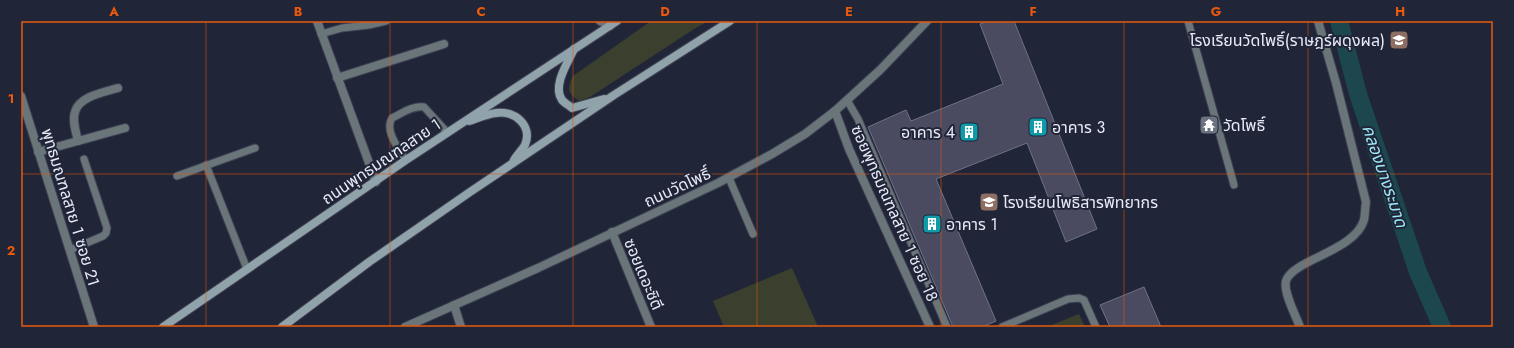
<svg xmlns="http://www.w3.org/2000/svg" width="1514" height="348" viewBox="0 0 1514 348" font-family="Jost,'Noto Sans Thai',sans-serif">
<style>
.green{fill:#3b402e}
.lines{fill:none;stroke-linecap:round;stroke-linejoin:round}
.canal{stroke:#1c474f;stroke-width:18}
.building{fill:#4a4b60;stroke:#707188}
.lane-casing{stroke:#3d4153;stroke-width:9}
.street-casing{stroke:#3d4153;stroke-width:10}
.secondary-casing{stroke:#3d4153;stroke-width:10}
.lane{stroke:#6a757a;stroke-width:7}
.street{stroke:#6a757a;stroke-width:8}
.secondary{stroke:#90a2aa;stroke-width:8}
.grid{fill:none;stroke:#e8590c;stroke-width:1;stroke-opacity:0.55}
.labels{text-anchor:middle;stroke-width:4;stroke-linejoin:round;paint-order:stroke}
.poi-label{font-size:16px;fill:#e7eaf7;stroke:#212538;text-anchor:start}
.street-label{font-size:16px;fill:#e7eaf7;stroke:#212538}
.water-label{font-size:17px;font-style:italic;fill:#9be8f9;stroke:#212538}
.neatline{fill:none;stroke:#e8590c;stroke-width:1.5}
.grid-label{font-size:13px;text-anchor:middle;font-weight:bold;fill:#e8590c}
</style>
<rect width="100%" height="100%" fill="#212538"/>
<g class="green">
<path d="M651,21H708L694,29L590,97L580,101C567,94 567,88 573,76Z"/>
<path d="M792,268L818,327H724L713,301Z"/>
<path d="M1079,314L1085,327H1047Z"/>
</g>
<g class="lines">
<path class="canal" d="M1339,21L1358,94L1418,272L1442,327"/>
</g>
<g class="building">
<path d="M987,21H1014L1097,229L1066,242L1027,143L936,179L996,321L982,327H953L868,127L906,110L911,121L1003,84L980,24Z"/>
<path d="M1144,287L1161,327H1110L1100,305Z"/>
</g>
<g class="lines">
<g class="lane-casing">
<g id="lane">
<path d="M1188,21L1234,185"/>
<path d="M321,34L342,28L369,25L386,21"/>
<path d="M847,100L858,119L947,327"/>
<path d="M406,160C399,149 384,131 392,118C401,114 413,105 424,107L447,132"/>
<path d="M206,165L247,269"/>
<path d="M177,176L255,148"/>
<path d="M729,178L753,234"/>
<path d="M70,250L103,236L106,233L107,228L84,159"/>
<path d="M1002,327L1068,299L1079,298L1084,300L1096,327"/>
</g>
</g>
<g class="street-casing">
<g id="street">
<path d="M317,21L376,182"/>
<path d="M600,21L610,26"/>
<path d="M337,78L444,44"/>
<path d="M21,96L94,327"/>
<path d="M835,111L849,149L930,327"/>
<path d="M78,141C76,132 72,121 75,112C79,96 105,92 118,88"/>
<path d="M38,152L125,128"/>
<path d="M612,232L651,327"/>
<path d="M454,305L461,327"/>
<path d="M405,327L538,268L718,183L772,154L805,134L835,111L880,70L927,21"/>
<path d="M1300,327C1296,316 1283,292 1286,281C1292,260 1355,251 1364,220C1365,215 1365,208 1366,202L1336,83L1318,21"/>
</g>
</g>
<g class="secondary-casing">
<g id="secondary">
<path d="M574,49C568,62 552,86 562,100C564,103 569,105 572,108L604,99"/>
<path d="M469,121C478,118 487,114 496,113C515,110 533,126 525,145C522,150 517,155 514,160"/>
<path d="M163,327L406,160L617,21"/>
<path d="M282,327L369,262L470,192L614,95L730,21"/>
</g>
</g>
<use href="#lane" class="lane"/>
<use href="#street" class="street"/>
<use href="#secondary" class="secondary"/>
</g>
<path class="grid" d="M206,21V327M390,21V327M573,21V327M757,21V327M941,21V327M1124,21V327M1308,21V327M21,174H1493"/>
<defs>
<g id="school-square" transform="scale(1)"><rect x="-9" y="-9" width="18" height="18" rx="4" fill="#8d6e63" stroke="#212538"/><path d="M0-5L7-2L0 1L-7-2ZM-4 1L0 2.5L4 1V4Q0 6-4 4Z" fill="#fff"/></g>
<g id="temple-square" transform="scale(1)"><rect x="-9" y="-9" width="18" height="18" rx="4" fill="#6b7280" stroke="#212538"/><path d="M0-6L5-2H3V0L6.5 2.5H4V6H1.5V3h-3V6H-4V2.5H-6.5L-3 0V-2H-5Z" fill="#fff"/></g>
<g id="building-square" transform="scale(1)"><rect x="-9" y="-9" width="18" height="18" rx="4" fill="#0f9aa8" stroke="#212538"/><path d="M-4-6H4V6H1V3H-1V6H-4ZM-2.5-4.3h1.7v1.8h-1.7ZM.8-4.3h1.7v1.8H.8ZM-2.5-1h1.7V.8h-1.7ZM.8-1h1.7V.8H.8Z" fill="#fff"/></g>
</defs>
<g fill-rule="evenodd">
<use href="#school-square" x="1399" y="40"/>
<use href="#temple-square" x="1209" y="125"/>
<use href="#building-square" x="1038" y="127"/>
<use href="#building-square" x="969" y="132"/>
<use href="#school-square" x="989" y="202"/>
<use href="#building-square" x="932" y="224"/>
</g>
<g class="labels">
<g class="poi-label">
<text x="1385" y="46" text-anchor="end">โรงเรียนวัดโพธิ์(ราษฎร์ผดุงผล)</text>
<text x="1223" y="131">วัดโพธิ์</text>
<text x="1052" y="133">อาคาร 3</text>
<text x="955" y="138" text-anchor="end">อาคาร 4</text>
<text x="1003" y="208">โรงเรียนโพธิสารพิทยากร</text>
<text x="946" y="230">อาคาร 1</text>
</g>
<g class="street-label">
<text transform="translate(381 161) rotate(-34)" y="6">ถนนพุทธมณฑลสาย 1</text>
<text transform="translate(677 187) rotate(-25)" y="6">ถนนวัดโพธิ์</text>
<text transform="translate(71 207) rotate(73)" y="6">พุทธมณฑลสาย 1 ซอย 21</text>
<text transform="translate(895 213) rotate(66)" y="6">ซอยพุทธมณฑลสาย 1 ซอย 18</text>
<text transform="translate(644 274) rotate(67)" y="6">ซอยเดอะซิตี</text>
</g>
<g class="water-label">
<text transform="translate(1385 176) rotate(71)" y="6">คลองบางระมาด</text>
</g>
</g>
<rect width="1514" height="348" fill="none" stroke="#212538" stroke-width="44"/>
<rect x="22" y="22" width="1470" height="304" class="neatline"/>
<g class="grid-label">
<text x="114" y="16">A</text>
<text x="298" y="16">B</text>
<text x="481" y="16">C</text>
<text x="665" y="16">D</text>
<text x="849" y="16">E</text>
<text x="1033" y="16">F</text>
<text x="1216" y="16">G</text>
<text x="1400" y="16">H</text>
<text x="11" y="103">1</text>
<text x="11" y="255">2</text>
</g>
</svg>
